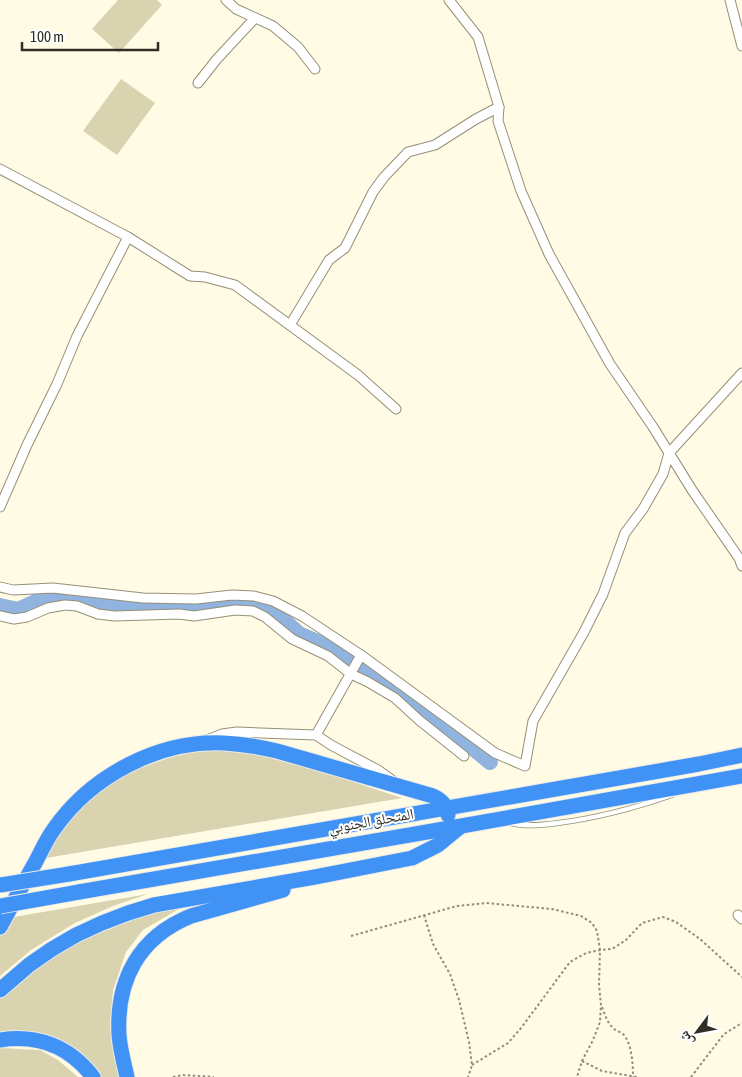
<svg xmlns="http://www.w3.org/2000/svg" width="742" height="1077" viewBox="0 0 742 1077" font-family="'Asap Condensed','Noto Naskh Arabic',sans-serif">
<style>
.green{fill:#d9d3af}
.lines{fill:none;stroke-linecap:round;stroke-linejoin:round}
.river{stroke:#90b3e0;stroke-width:16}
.lane-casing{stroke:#959076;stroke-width:6}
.street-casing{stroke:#959076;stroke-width:11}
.highway-casing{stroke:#eaeae9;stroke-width:17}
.path{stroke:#908d7e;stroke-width:2;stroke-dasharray:2.5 2.5;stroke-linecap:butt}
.lane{stroke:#fff;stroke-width:4.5}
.street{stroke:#fff;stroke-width:9}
.highway{stroke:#4092f5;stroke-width:15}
.highway-bridge-casing{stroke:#eaeae9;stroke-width:17;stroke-linecap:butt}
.highway-bridge{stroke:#4092f5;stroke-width:15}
.labels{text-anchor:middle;stroke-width:4;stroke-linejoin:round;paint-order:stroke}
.street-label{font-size:15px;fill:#312f25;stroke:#fff}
</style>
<rect width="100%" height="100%" fill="#fffbe5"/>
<g class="green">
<path d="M118,0H157L162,5L119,53L92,29Z"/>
<path d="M121,79L155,103L117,155L83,131Z"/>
<path d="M200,751H223L251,753L321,771L402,798L40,859L65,823L95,794L127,773L171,757Z"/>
<path d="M148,894L113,906L75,923L31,950L0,976V934L8,918Z"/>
<path d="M213,897L179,909L143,930L126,952L113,990L110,1027L119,1077H100L45,1035L22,1031L0,1032V998L11,988L44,961L124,917Z"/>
<path d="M0,1048L40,1050L58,1060L78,1077H0Z"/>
</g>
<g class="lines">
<path class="river" d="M0,606L18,610L42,599L66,595L85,598L109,608L146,606L178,609L202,608L229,603L258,605L282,619L299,634L329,647L405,693L425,713L466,742L490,762"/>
<g class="lane-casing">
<path id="lane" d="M511,823C526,827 543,825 558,823C597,818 635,808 672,795"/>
</g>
<g class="street-casing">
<g id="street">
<path d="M226,0L236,9L273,26L298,47L315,69"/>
<path d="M449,0L478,37L499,107L498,121L521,191L549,254L610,364L653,427L692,490L739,558L742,566"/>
<path d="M730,0L742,46"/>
<path d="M198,83L217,59L255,18"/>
<path d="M0,169L128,237L190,276L205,277L235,285L358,375L396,409"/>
<path d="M290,325L329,260L345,248L373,192L384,177L408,152L435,145L476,119L499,107"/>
<path d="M0,507L27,445L57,384L77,336L128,237"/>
<path d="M0,587L13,590L53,588L143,598L196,599L232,595L254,596L273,601L302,616L361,655L495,753L525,766L533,721L584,632L603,594L625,533L643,509L663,474L669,453L742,373"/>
<path d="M0,616L14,619L27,617L48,608L65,605L77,606L98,614L114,616L179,614L194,616L235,610L253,611L265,617L292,639L328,656L351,674L368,682L395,698L419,720L464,756"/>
<path d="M316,735L361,655"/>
<path d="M207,740L222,734L237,732L316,735L331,745L378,770L393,781"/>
<path d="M738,915L742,919"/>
</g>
</g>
<g class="highway-casing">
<g id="highway">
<path d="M69,874L699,764L742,755"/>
<path d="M79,892L450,828L742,776"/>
<path d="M0,927C12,905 23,884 35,863C41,852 46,840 54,829C91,776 158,740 224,743C242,744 260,747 277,751L433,796C442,800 446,805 448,815"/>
<path d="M0,990L29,965L52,949L76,935L102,923L128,913L154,905L315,877L412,858L438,845L460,827"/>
<path d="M0,1040C38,1034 70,1047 93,1077"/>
<path d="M127,1077C124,1063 120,1049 119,1035C116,980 139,937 191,916L283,890"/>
</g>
</g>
<g class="path">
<path d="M424,915L433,944L450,974L459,1000L469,1042L472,1065L468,1077"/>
<path d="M351,936L457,906L486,903L552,909L581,916L592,923L597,931L600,950L599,985L601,1005L600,1022L593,1040L582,1061L577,1077"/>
<path d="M602,1007C605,1015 607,1022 613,1028C616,1031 621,1032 623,1034C632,1043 633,1065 633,1077"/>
<path d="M582,1061L602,1071L637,1077"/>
<path d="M472,1065L508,1043L521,1028L570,962L586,953L600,950L612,949L626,940L642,923L663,917L676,922L700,939L742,977"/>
<path d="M173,1077L182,1075L214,1077"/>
<path d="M691,1077L724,1034L742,1023"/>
</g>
<use href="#lane" class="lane"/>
<use href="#street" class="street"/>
<use href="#highway" class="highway"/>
<g class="highway-bridge-casing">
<g id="highway-bridge">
<path d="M0,885L69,874"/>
<path d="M0,906L79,892"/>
</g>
</g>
<use href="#highway-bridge" class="highway-bridge"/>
</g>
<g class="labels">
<g class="street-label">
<text transform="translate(371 821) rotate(-10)" y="5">المتحلق الجنوبي</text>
</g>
</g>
<g transform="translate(697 1032) rotate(238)" stroke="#ffffff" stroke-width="4" paint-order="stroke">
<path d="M0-4L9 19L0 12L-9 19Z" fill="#312f25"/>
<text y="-8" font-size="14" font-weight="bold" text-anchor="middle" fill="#312f25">ش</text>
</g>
<path d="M22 42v8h136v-8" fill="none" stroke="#312f25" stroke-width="2.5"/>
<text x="30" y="42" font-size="15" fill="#312f25" stroke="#ffffff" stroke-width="4" paint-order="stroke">100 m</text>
</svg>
